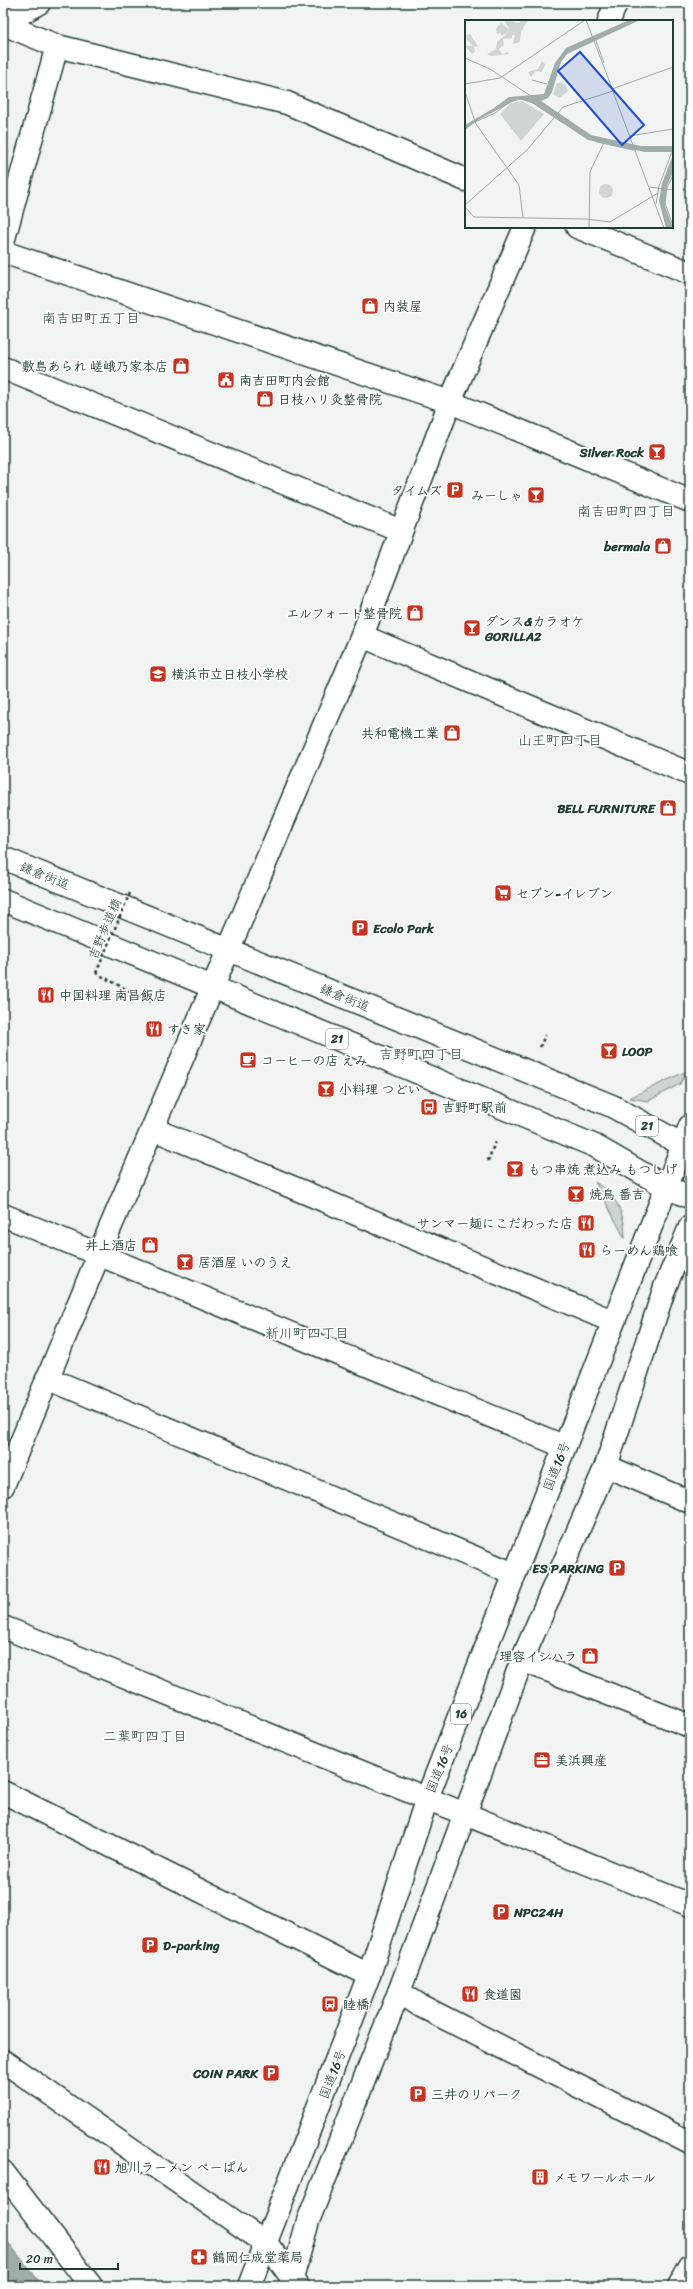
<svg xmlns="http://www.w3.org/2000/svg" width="693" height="2289" viewBox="0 0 693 2289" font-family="Sriracha,'Klee One',sans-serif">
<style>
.green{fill:#ced5d3;stroke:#768984}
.water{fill:#a1adaa;stroke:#6d807b}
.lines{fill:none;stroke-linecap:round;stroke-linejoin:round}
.minor-casing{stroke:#1f3d34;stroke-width:25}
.major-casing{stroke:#1f3d34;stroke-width:25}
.highway-casing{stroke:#1f3d34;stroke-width:25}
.path{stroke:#1f3d34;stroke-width:2.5;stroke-dasharray:3 3;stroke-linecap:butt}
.minor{stroke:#fff;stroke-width:22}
.major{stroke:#fff;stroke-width:22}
.highway{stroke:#fff;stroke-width:22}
.path-bridge{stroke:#1f3d34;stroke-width:2.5;stroke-dasharray:3 3;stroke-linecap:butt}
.labels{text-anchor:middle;stroke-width:3.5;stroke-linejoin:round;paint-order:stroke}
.shield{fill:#fff;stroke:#627771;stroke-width:1}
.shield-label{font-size:12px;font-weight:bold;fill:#1f3d34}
.poi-label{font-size:13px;font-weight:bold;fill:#1f3d34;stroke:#fff;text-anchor:start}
.street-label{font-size:13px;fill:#1f3d34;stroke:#fff}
.neighbourhood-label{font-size:14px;fill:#1f3d34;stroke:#fff}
.inset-river{fill:none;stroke:#a1adaa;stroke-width:2}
.inset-road{fill:none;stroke:#9eaaa7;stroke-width:1}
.view{fill:#1d4ed8;fill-opacity:0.15;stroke:#1d4ed8;stroke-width:2}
.inset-edge{fill:none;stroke:#1f3d34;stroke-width:2}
</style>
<rect width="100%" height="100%" fill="#f2f3f3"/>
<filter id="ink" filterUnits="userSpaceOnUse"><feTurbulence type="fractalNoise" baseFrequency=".025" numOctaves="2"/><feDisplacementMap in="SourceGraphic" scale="8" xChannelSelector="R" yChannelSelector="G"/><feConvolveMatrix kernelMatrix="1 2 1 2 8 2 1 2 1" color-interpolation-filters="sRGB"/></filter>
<g filter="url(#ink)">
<g class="green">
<path d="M687,1071L680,1084L648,1101L629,1098Z"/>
<path d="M595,1182C617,1196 625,1213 625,1239Z"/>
</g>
<path class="water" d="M3,2236L43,2286H3Z"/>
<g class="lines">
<g class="minor-casing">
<g id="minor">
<path d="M609,21L616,3"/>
<path d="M3,24L57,46L287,103L466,180"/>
<path d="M3,24L39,3"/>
<path d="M577,227L690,273"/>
<path d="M3,242L57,46"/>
<path d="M3,252L450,402L690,501"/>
<path d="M3,368L401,531"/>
<path d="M362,636L690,774"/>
<path d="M153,1129L612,1321"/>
<path d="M683,1145L690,1126"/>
<path d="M3,1215L563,1446"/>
<path d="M47,1378L514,1574"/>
<path d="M606,1466L690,1502"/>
<path d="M3,1486L99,1254L362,636L450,402L525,227"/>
<path d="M3,1627L690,1905"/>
<path d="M522,1660L690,1726"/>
<path d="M3,1792L369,1975"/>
<path d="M399,1992L421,2006L690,2143"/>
<path d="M3,2061L267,2244"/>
<path d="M3,2172L91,2286"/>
<path d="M679,2286L690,2266"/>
</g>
</g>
<g class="major-casing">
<g id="major">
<path d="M3,858L612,1106L683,1145"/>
<path d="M3,900L595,1146L666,1187"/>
<path d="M267,2244L298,2286"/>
</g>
</g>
<g class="highway-casing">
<g id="highway">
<path d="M666,1187L690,1197"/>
<path d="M249,2286L369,1975L427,1798L683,1145L690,1149"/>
<path d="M290,2286L308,2221L399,1992L522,1660L606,1466L665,1287L690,1227"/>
</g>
</g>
<g class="path">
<path d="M96,973L150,1002"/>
<path d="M540,1047L545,1035"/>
<path d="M488,1161L495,1142"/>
</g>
<use href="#minor" class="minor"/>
<use href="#major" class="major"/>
<use href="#highway" class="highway"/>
<path class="path-bridge" d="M96,973L130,893"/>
</g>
</g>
<defs>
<g id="shop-square" transform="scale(0.9)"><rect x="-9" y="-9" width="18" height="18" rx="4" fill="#c8321e" stroke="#fff"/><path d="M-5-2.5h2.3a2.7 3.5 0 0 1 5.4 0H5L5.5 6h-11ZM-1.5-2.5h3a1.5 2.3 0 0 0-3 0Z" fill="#fff"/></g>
<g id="civic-square" transform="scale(0.9)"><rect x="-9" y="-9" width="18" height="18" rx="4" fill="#c8321e" stroke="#fff"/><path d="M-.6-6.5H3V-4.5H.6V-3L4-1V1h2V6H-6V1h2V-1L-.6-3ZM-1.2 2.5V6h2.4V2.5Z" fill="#fff"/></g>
<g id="bar-square" transform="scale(0.9)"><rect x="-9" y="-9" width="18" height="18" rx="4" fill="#c8321e" stroke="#fff"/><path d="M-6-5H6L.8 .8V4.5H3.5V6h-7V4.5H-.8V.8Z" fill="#fff"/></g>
<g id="parking-square" transform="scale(0.9)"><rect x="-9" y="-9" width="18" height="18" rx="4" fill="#c8321e" stroke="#fff"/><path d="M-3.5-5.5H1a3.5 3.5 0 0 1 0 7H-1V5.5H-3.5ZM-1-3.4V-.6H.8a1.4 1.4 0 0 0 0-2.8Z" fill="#fff"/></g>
<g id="school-square" transform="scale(0.9)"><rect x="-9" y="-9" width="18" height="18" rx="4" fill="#c8321e" stroke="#fff"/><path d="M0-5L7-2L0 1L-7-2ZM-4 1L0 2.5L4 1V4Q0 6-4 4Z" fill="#fff"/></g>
<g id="supermarket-square" transform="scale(0.9)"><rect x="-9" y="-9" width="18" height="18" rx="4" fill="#c8321e" stroke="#fff"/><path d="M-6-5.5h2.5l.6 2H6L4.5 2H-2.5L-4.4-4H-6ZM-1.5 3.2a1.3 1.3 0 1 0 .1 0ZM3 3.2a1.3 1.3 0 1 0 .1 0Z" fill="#fff"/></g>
<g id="restaurant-square" transform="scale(0.9)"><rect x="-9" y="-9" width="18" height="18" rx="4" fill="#c8321e" stroke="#fff"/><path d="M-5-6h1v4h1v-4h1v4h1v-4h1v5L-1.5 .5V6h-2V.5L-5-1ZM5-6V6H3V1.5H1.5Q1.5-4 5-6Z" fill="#fff"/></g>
<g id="cafe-square" transform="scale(0.9)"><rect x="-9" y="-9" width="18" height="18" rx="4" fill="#c8321e" stroke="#fff"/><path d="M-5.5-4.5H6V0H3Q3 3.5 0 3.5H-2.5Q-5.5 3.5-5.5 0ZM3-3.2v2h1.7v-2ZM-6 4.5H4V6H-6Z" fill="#fff"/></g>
<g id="bus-square" transform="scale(0.9)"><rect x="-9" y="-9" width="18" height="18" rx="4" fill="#c8321e" stroke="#fff"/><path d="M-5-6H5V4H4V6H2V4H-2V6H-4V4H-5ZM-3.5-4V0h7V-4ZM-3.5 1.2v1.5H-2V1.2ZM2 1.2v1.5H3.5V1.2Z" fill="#fff"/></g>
<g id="office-square" transform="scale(0.9)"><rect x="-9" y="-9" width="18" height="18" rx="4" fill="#c8321e" stroke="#fff"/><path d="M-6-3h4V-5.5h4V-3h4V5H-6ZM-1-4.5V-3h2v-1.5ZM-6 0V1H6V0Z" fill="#fff"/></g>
<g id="building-square" transform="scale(0.9)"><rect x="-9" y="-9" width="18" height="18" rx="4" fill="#c8321e" stroke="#fff"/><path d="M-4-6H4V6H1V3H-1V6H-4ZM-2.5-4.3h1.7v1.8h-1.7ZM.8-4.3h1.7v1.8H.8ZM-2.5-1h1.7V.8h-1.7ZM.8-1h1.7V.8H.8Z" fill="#fff"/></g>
<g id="pharmacy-square" transform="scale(0.9)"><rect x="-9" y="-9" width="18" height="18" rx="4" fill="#c8321e" stroke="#fff"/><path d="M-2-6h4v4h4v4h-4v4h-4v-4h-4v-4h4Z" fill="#fff"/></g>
</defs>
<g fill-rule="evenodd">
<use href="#shop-square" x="370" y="306"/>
<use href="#shop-square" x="181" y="366"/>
<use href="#civic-square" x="226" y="380"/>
<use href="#shop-square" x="265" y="399"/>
<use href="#bar-square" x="657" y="452"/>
<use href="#parking-square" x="455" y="490"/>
<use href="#bar-square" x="536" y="495"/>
<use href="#shop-square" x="663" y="546"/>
<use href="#shop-square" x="415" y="613"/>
<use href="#bar-square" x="472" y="628"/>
<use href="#school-square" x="158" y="674"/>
<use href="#shop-square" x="452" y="733"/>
<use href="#shop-square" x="668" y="808"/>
<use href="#supermarket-square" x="503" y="893"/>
<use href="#parking-square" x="360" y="928"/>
<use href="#restaurant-square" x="46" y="995"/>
<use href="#restaurant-square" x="154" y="1029"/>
<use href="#bar-square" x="609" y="1051"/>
<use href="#cafe-square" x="248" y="1060"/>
<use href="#bar-square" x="326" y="1089"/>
<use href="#bus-square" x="429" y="1107"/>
<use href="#bar-square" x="515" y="1169"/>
<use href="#bar-square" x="576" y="1194"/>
<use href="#restaurant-square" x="586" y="1223"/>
<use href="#shop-square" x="150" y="1245"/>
<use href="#restaurant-square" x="587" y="1250"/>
<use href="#bar-square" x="185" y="1262"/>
<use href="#parking-square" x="617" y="1568"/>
<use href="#shop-square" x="590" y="1656"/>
<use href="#office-square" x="542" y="1760"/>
<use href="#parking-square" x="501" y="1912"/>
<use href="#parking-square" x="150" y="1945"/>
<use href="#restaurant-square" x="470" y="1994"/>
<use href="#bus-square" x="330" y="2004"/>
<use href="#parking-square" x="271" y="2073"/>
<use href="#parking-square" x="418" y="2094"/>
<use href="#restaurant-square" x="102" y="2167"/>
<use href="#building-square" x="540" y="2177"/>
<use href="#pharmacy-square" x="199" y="2257"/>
</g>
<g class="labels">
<g class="shield">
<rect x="326" y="1029" width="22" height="20" rx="3"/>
<rect x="636" y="1116" width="22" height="20" rx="3"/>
<rect x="451" y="1704" width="20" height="20" rx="3"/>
</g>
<g class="shield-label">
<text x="337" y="1043">21</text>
<text x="647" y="1130">21</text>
<text x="461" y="1718">16</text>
</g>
<g class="poi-label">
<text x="383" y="311">内装屋</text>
<text x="168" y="371" text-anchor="end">敷島あられ 嵯峨乃家本店</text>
<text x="239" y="385">南吉田町内会館</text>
<text x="278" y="404">日枝ハリ灸整骨院</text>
<text x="644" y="457" text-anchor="end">Silver Rock</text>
<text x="442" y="495" text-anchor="end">タイムズ</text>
<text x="523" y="500" text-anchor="end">みーしゃ</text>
<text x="650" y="551" text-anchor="end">bermala</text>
<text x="402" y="618" text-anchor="end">エルフォート整骨院</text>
<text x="485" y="626">ダンス&amp;カラオケ<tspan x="485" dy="15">GORILLA2</tspan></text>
<text x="171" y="679">横浜市立日枝小学校</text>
<text x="439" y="738" text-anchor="end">共和電機工業</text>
<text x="655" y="813" text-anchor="end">BELL FURNITURE</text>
<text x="516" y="898">セブン-イレブン</text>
<text x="373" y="933">Ecolo Park</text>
<text x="59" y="1000">中国料理 南昌飯店</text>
<text x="167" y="1034">すき家</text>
<text x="622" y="1056">LOOP</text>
<text x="261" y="1065">コーヒーの店 えみ</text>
<text x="339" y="1094">小料理 つどい</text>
<text x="442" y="1112">吉野町駅前</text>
<text x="528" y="1174">もつ串焼 煮込み もつしげ</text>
<text x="589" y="1199">焼鳥 番吉</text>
<text x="573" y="1228" text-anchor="end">サンマー麺にこだわった店</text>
<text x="137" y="1250" text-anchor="end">井上酒店</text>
<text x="600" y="1255">らーめん鶏喰</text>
<text x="198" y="1267">居酒屋 いのうえ</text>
<text x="604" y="1573" text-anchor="end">ES PARKING</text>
<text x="577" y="1661" text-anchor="end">理容イシハラ</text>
<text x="555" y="1765">美浜興産</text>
<text x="514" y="1917">NPC24H</text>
<text x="163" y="1950">D-parking</text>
<text x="483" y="1999">食道園</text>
<text x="343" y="2009">睦橋</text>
<text x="258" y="2078" text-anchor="end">COIN PARK</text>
<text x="431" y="2099">三井のリパーク</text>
<text x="115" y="2172">旭川ラーメン ぺーぱん</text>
<text x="553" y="2182">メモワールホール</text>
<text x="212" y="2262">鶴岡仁成堂薬局</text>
</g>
<g class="street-label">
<text transform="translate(45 875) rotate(22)" y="5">鎌倉街道</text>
<text transform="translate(104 929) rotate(-67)" y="5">吉野歩道橋</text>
<text transform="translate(345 997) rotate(22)" y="5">鎌倉街道</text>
<text transform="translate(556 1466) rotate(-69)" y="5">国道16号</text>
<text transform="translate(439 1768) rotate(-68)" y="5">国道16号</text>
<text transform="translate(332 2074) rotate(-69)" y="5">国道16号</text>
</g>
<g class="neighbourhood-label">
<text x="91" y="323">南吉田町五丁目</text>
<text x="626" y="516">南吉田町四丁目</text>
<text x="560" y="745">山王町四丁目</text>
<text x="421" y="1059">吉野町四丁目</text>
<text x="307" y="1338">新川町四丁目</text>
<text x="145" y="1741">二葉町四丁目</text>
</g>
</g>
<g transform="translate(465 20)">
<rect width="208" height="208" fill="#f2f3f3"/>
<path d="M39,0L54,3L56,0H63L56,12L55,22L48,24L50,15H47V18L38,19L39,25L34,29L37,34L42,32L44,34L26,36L22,34L31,29L32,22L44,12L37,16L35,13L32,14L31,9L36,3L45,10ZM5,14L13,26L9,27L10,32L7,34L0,26H8L2,20L1,15ZM77,41L80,44L77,52L71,51L66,57L63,52L73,49ZM97,62L98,65L100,63L103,71L94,78L88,74L92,63ZM57,81L79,94L56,121L35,94L46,83ZM134 171a7 7 0 1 1 14 0a7 7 0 1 1-14 0Z" fill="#ced5d3"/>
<path d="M164,0H175L102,34L96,42L87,72L83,78L76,81L126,115L176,126H208V132H180L123,120L66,82L53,79L13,100L0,110V105L29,88L44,77L79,74L90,43L101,28ZM208,135V152L202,166L200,186L208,208H201L194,181L197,163Z" fill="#a1adaa"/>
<path class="inset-river" d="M130,121L170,130"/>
<path class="inset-road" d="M121,0L147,68M130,18L139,43M0,38L25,49L129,118L176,128L208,129M67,60L82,64M0,64L35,58L120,0M0,72L11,104L54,165L58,198M10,102L30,93L46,81L56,79L68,83L98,103M164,116L208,109M208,155L202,168L200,183L208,206M184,167L208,170M191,184L194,166L208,129M0,185L63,129L98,87L148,71M0,187L9,197L121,199L145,202L193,173M124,208L125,152L141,118M199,208L147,69L208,47"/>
<path class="view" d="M115,32L179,105L157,125L93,51Z"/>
<rect width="208" height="208" class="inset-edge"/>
</g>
<rect width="693" height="2289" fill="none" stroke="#fff" stroke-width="16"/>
<rect x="8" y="8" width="677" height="2273" fill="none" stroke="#1f3d34" stroke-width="1.5" filter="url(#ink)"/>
<path d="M20 2263v6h98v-6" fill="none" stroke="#1f3d34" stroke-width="2"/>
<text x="26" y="2263" font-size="12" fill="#1f3d34" stroke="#ffffff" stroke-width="3" paint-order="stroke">20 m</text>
</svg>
